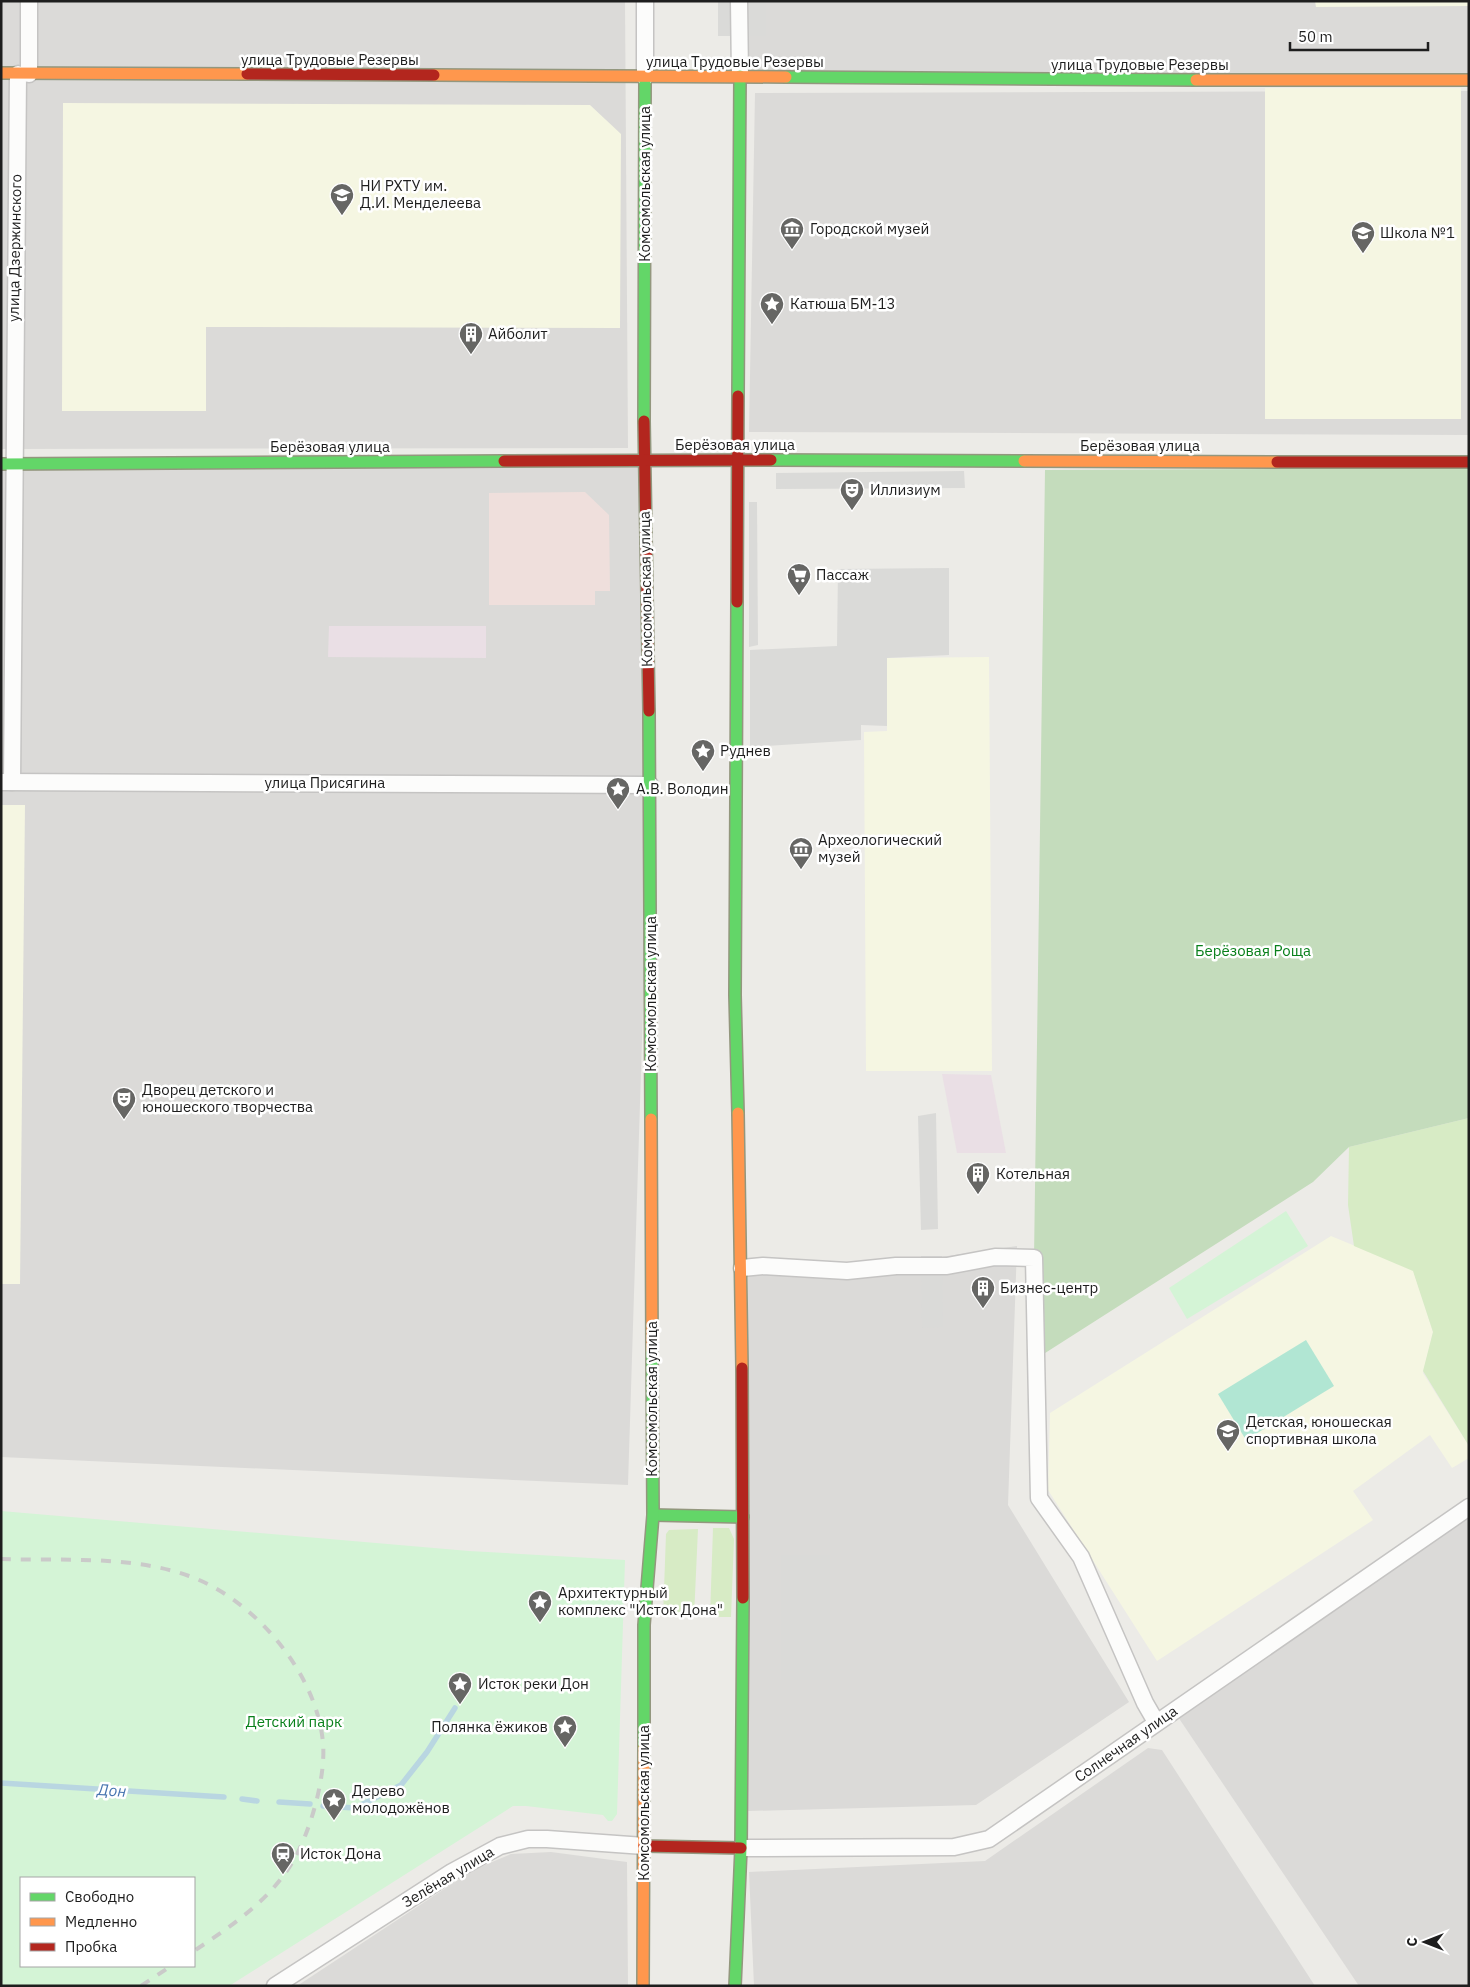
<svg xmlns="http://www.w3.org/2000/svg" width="1470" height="1987" viewBox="0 0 1470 1987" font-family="'IBM Plex Sans',sans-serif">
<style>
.residential{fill:#dbdad8}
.commercial{fill:#efdfdc}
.industrial{fill:#eadfe5}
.education{fill:#f5f6e2}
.religious{fill:#dadad8}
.grass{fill:#d7ebc5}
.forest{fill:#c4dcbc}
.park{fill:#d4f4d6;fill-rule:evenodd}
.pitch{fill:#b1e6d3}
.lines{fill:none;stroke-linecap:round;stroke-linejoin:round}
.stream{stroke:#b9d6e1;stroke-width:5.5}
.street-casing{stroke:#c5c4c3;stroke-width:19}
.fast-casing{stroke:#93977e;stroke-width:14}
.slow-casing{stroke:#93977e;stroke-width:14}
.jam-casing{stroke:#93977e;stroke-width:14}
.street{stroke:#fcfcfb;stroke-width:16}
.fast{stroke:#63d668;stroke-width:11}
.slow{stroke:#ff974d;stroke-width:11}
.jam{stroke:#b3261e;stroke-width:11}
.rail{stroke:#cacac9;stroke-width:4;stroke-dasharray:10 10;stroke-linecap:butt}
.labels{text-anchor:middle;stroke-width:5;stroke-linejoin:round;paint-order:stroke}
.street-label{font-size:15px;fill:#1e1e1e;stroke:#fff}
.poi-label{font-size:15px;fill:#1e1e1e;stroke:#fff;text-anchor:start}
.park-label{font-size:15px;fill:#09801b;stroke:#fff}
.water-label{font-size:16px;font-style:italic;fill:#4875b0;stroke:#fff}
</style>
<rect width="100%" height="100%" fill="#ecebe7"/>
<g class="residential">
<path d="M1,1H625L628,448L1,449Z"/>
<path d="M739,1H1469V78L740,76Z"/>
<path d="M1469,91V435L749,432L755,93Z"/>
<path d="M644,461L650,785L628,1485L1,1457V464Z"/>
<path d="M1017,1246L1008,1505L1129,1702L976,1805L748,1811V1273L913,1261Z"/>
<path d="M1469,1518V1986H1359L1174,1711Z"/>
<path d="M1148,1748L1162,1750L1315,1986H754L749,1872L985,1861Z"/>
<path d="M551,1852L627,1862L628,1986H297L473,1870L511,1854Z"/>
</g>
<path class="commercial" d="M585,492L609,515L610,591H595V605H489V493Z"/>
<g class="industrial">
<path d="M329,626H486V658L328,657Z"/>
<path d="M942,1074L991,1075L1006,1153H957Z"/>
</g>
<g class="education">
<path d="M1315,1H1469V6L1316,7Z"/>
<rect x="1265" y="88" width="196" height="331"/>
<path d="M63,103L590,105L621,134L620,328L206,327V411H62Z"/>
<path d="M989,657L992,1071H866L864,732L887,731V658Z"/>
<path d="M1,805H25L20,1284H1Z"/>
<path d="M1331,1236L1413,1270L1433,1332L1423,1373L1469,1446V1458L1452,1468L1430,1435L1353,1491L1373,1520L1157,1661L1048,1490L1050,1413Z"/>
</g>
<g class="religious">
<rect x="718" y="1" width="48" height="35"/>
<path d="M964,471L965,488L776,489V473Z"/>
<path d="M749,502H757L758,645L749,647Z"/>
<path d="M949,568V655L887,658V726L861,725V740L750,747V650L837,646L838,569Z"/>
<path d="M936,1113L938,1229L921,1230L918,1116Z"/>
<path d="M921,1256H942L943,1327L922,1328Z"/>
<rect x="781" y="1555" width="49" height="125"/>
</g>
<g class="grass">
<path d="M1469,1118V1446L1423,1371L1433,1332L1413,1271L1354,1246L1348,1205L1349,1147Z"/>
<path d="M713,1528H729L734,1539L731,1617H710Z"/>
<path d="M698,1529L694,1617H663L666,1534L669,1530Z"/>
</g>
<path class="forest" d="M1469,468V1118L1349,1147L1313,1182L1042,1355L1034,1258L1045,470Z"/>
<g class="park">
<path d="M1286,1211L1308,1246L1187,1319L1169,1288Z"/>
<path d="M1,1511L469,1551L625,1560L617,1814L612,1821H608L603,1815L526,1806H513L229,1986H1ZM21,1878H194V1966H21Z"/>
</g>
<path class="pitch" d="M1306,1340L1334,1386L1246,1440L1218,1394Z"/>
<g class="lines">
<g class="stream">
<path d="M1,1783L224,1797"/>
<path d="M242,1799L257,1801"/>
<path d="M279,1802L310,1804"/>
<path d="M323,1806L355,1808L401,1785L427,1752L455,1708"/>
</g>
<g class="street-casing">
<g id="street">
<path d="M645,1V77"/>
<path d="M739,1L740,76"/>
<path d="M29,74V1"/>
<path d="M1,782L650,785"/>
<path d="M12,782L18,74"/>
<path d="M742,1268L763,1266L847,1271L896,1266H947L995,1257L1034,1258L1039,1498L1081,1557L1145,1703L1156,1722"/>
<path d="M741,1848L954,1847L989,1839L1469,1507"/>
<path d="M275,1986L452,1872L500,1846L528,1839H547L644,1846"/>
</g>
</g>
<g class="fast-casing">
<g id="fast">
<path d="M786,77L1196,80"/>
<path d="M738,396L740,76"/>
<path d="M644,421L645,77"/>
<path d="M771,460L1024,461"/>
<path d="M1,464L504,461"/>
<path d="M737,602L735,995L738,1113"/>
<path d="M649,711L651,1119"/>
<path d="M653,1515L743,1517"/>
<path d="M644,1747V1625L653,1515L652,1350"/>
<path d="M735,1986L741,1848L743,1598"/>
</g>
</g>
<g class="slow-casing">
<g id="slow">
<path d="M1,73L247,74"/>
<path d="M434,75L786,77"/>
<path d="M1196,80H1469"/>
<path d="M1024,461L1277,462"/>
<path d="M738,1113L742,1368"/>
<path d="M651,1119L652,1350"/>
<path d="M643,1986L644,1747"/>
</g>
</g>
<g class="jam-casing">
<g id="jam">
<path d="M247,74L434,75"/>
<path d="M644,421L649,711"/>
<path d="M504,461L771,460"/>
<path d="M1277,462H1469"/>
<path d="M737,602L738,396"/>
<path d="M742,1368L743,1598"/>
<path d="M644,1846L741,1848"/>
</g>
</g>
<use href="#street" class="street"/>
<use href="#fast" class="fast"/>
<use href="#slow" class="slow"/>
<use href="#jam" class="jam"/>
<g class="rail">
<path d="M1,1559C62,1561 131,1555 189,1576C254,1599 317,1673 323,1743C326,1778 310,1833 292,1863C269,1901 230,1927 194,1951"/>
<path d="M141,1986L171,1966"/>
</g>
</g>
<defs>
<g id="university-pin" transform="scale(1.25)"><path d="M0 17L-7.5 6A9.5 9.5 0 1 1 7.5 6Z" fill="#666664" stroke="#fff"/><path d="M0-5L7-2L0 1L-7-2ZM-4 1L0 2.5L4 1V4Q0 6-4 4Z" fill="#fff"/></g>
<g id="museum-pin" transform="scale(1.25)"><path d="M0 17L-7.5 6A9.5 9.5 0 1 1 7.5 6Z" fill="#666664" stroke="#fff"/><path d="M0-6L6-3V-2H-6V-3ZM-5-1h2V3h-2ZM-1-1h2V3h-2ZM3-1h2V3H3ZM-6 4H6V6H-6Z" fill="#fff"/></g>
<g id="school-pin" transform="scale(1.25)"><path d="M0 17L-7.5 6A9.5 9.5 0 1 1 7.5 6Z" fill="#666664" stroke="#fff"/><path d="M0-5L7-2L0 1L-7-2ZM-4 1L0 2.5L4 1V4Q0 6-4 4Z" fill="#fff"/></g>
<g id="sight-pin" transform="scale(1.25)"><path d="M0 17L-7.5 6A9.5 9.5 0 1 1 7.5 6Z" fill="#666664" stroke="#fff"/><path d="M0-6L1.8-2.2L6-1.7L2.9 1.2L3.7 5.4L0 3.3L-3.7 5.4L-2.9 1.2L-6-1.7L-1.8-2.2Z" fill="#fff"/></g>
<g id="building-pin" transform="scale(1.25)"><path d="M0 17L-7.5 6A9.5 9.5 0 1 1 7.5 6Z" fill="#666664" stroke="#fff"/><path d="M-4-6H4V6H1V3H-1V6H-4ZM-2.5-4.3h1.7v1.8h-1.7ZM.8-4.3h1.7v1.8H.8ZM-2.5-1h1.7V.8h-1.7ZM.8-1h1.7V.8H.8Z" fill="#fff"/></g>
<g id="theatre-pin" transform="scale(1.25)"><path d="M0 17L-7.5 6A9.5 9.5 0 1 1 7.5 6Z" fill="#666664" stroke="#fff"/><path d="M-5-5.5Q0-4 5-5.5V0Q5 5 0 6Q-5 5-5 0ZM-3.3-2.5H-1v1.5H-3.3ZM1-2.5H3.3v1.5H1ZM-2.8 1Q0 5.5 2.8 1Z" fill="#fff"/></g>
<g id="supermarket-pin" transform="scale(1.25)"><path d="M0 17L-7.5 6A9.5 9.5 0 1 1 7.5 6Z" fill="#666664" stroke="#fff"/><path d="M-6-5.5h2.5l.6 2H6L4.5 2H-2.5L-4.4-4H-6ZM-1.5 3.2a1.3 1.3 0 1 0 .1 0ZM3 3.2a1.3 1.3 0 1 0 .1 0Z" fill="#fff"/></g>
<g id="station-pin" transform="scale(1.25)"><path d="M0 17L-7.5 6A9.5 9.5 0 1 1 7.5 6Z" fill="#666664" stroke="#fff"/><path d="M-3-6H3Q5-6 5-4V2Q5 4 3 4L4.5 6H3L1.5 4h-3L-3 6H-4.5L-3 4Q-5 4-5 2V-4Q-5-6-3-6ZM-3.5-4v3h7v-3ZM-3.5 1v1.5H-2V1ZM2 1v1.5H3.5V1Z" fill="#fff"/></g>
</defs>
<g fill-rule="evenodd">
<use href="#university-pin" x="342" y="195"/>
<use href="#museum-pin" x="792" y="229"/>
<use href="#school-pin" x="1363" y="233"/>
<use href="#sight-pin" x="772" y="304"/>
<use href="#building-pin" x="471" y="334"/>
<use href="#theatre-pin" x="852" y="490"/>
<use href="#supermarket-pin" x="799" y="575"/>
<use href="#sight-pin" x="703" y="751"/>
<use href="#sight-pin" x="618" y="789"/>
<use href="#museum-pin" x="801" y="849"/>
<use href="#theatre-pin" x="124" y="1099"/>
<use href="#building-pin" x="978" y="1174"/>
<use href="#building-pin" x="983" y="1288"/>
<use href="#school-pin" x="1228" y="1431"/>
<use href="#sight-pin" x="540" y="1602"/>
<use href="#sight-pin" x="460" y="1684"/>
<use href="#sight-pin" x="565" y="1727"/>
<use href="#sight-pin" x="334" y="1800"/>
<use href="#station-pin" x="283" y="1854"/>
</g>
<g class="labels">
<g class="street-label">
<text x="330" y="65">улица Трудовые Резервы</text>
<text x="735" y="67">улица Трудовые Резервы</text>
<text x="1140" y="70">улица Трудовые Резервы</text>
<text transform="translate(645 184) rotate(-90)" y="5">Комсомольская улица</text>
<text transform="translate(15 248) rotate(-89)" y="5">улица Дзержинского</text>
<text x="735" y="450">Берёзовая улица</text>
<text x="1140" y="451">Берёзовая улица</text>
<text x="330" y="452">Берёзовая улица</text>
<text transform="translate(646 589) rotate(-91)" y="5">Комсомольская улица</text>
<text x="325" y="788">улица Присягина</text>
<text transform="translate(651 994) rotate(-90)" y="5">Комсомольская улица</text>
<text transform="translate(652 1399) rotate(-90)" y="5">Комсомольская улица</text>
<text transform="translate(1126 1744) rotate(-35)" y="5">Солнечная улица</text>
<text transform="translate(644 1803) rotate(-90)" y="5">Комсомольская улица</text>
<text transform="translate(448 1877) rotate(-31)" y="5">Зелёная улица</text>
</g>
<g class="poi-label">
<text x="360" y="191">НИ РХТУ им.<tspan x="360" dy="17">Д.И. Менделеева</tspan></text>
<text x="810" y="234">Городской музей</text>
<text x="1380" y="238">Школа №1</text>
<text x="790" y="309">Катюша БМ-13</text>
<text x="488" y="339">Айболит</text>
<text x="870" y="495">Иллизиум</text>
<text x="816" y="580">Пассаж</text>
<text x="720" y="756">Руднев</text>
<text x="636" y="794">А.В. Володин</text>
<text x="818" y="845">Археологический<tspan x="818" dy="17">музей</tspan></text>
<text x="142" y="1095">Дворец детского и<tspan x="142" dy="17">юношеского творчества</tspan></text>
<text x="996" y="1179">Котельная</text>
<text x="1000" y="1293">Бизнес-центр</text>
<text x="1246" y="1427">Детская, юношеская<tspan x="1246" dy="17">спортивная школа</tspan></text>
<text x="558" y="1598">Архитектурный<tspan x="558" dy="17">комплекс "Исток Дона"</tspan></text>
<text x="478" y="1689">Исток реки Дон</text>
<text x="548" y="1732" text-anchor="end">Полянка ёжиков</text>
<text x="352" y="1796">Дерево<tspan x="352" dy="17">молодожёнов</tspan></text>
<text x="300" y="1859">Исток Дона</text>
</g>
<g class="park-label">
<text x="1253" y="956">Берёзовая Роща</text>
<text x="294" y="1727">Детский парк</text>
</g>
<g class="water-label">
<text transform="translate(112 1790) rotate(4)" y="6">Дон</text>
</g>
</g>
<rect width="1470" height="1987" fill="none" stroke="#1e1e1e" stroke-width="5"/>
<rect x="20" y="1877" width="175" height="90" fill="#ffffff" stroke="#a5a5a5"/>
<rect x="30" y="1893" width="25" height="8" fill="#63d668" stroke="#a5a5a5"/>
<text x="65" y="1902" font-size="15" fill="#1e1e1e">Свободно</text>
<rect x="30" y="1918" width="25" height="8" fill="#ff974d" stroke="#a5a5a5"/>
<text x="65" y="1927" font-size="15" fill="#1e1e1e">Медленно</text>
<rect x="30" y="1943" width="25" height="8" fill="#b3261e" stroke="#a5a5a5"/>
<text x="65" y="1952" font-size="15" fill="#1e1e1e">Пробка</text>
<g transform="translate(1425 1942) rotate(270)" stroke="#ffffff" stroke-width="4" paint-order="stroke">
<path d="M0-4L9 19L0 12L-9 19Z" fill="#1e1e1e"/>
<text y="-8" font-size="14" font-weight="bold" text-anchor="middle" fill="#1e1e1e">С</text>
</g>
<path d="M1290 42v8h138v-8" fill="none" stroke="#1e1e1e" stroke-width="2.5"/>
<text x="1298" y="42" font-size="15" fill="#1e1e1e" stroke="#ffffff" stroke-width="4" paint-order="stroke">50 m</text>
</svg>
